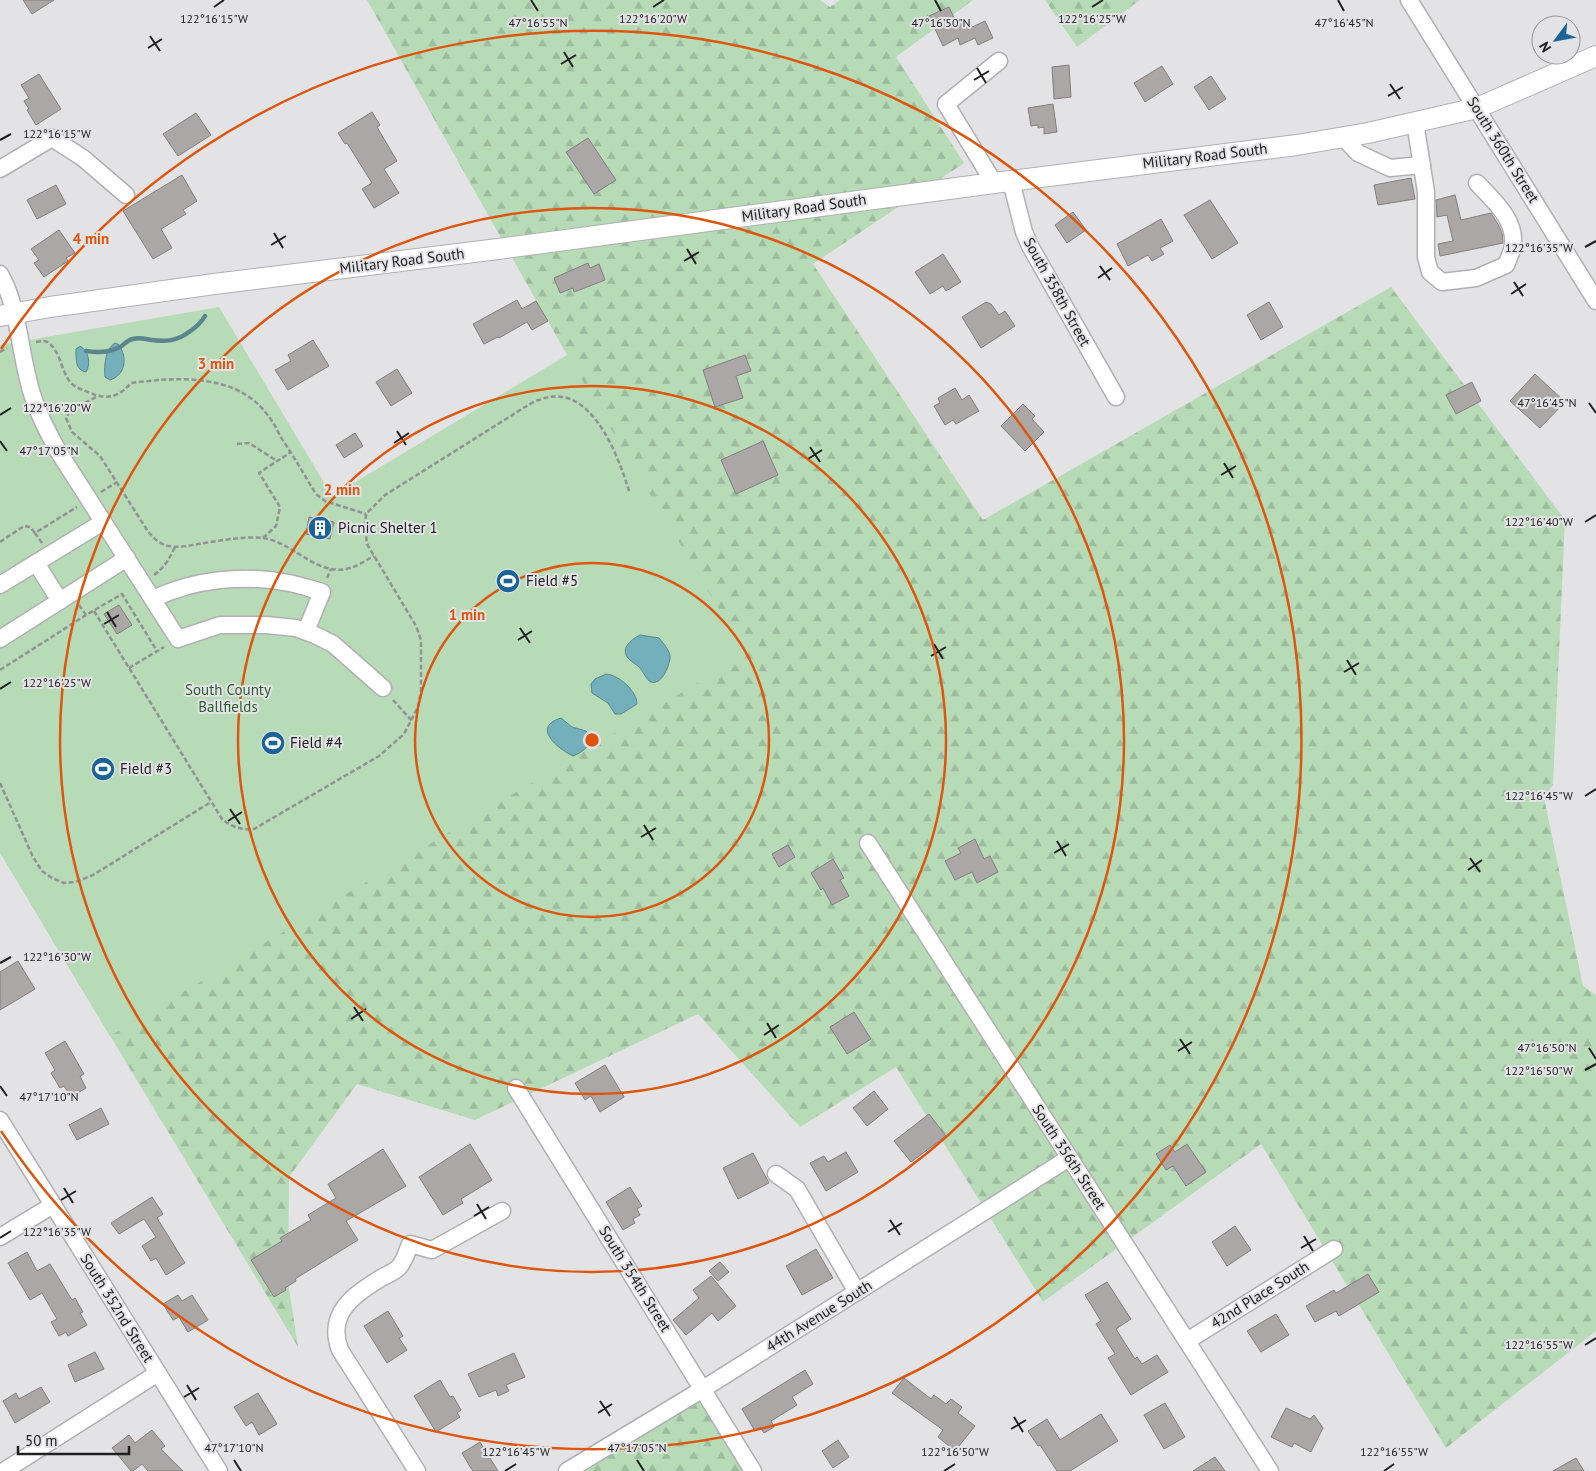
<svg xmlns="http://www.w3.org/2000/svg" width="1596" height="1471" viewBox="0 0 1596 1471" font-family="'PT Sans',sans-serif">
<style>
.forest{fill:url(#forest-firs)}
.park{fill:#b7dab7}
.water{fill:#74b0bc;stroke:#5b858e}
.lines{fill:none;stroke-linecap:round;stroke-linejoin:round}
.stream{stroke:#5b858e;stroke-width:4.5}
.building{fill:#aaa7a6;stroke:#827f7e}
.minor-casing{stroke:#b0b0b2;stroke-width:19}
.major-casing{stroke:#b0b0b2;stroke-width:22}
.path{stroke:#929294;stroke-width:2.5;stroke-dasharray:5 2.5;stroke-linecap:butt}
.minor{stroke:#fff;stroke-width:16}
.major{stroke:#fff;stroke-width:20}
.ticks{fill:none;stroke:#202021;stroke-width:2}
.ring{fill:none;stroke:#de560d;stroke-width:2.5}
.labels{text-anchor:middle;stroke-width:4;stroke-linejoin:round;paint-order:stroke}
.street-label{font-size:15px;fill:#202021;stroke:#e3e3e6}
.poi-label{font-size:15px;fill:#202021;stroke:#e3e3e6;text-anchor:start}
.park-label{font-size:15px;fill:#2a5e2f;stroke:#e3e3e6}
.ticks-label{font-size:12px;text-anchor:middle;fill:#202021;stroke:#e3e3e6;stroke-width:4;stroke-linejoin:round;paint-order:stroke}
.centre{fill:#de560d;stroke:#e3e3e6;stroke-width:2.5}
.ring-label{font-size:15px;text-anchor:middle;font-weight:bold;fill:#de560d;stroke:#e3e3e6;stroke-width:4;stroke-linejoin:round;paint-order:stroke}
</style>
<defs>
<pattern id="forest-firs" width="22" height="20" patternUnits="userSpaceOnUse" patternTransform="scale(1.25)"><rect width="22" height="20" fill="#b7dab7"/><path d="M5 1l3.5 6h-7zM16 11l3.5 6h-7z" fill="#9dbb9d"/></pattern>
</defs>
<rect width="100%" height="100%" fill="#e3e3e6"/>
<g class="forest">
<path d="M367,0H820L830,7L840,0H973L896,57L964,163L813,264L983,520L1391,287L1565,520L1553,785L1544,798L1583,986L1596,995V1331L1446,1448L1261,1144L1043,1302L896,1067L800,1127L698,1014L475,1120L357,1084L289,1177L288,1282L298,1347L42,923L721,634L567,355Z"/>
<path d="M1045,0H1140L1077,47Z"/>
<path d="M703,1389L753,1471H567Z"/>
</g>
<path class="park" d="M219,307L332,496L567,355L746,654L110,1036L0,853V345Z"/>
<g class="water">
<path d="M115,343L118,344C128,356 126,375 110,380L105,377C104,366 105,349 115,343Z"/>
<path d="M80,346C89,351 91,364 86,372C75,370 76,359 76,349Z"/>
<path d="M640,635L659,638C663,643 668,648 670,655C671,662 664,680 656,682C653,683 651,682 649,681C645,677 643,671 639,667C636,664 630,661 627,657C621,647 632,639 640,635Z"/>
<path d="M606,674C619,675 637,691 637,704L621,714H615L608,703L592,693L591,684L595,679Z"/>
<path d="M561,718L572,727L586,731L590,735C591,746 583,752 573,756C558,749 531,727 561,718Z"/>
</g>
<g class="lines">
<path class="stream" d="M86,351C98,353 109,353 120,347C125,344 127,340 133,339C139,337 145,339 152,340C166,342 177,341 189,332C195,328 201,323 205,316"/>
</g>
<g class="building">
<path d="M23,0H54L32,14Z"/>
<path d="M949,7L957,24L964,20L968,29L985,21L993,38L978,45L975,38L960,45L958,38L943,46L929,16Z"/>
<path d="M1069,65L1071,97L1054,99L1052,67Z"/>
<path d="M1162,66L1173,84L1145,102L1134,83Z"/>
<path d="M39,74L61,109L36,125L27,110L29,109L24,101L29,98L21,85Z"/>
<path d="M1211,76L1226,99L1209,110L1194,87Z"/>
<path d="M1053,104L1057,132L1044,134V127L1038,128V125L1031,126L1028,108Z"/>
<path d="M372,112L380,125L377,127L397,161L384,169L399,193L374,208L362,189L372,183L347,143L345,144L338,133Z"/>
<path d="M196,113L211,135L178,156L163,134Z"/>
<path d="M588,138L616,180L594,194L566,152Z"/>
<path d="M182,175L197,201L183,210L186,214L161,229L172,248L153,259L123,211Z"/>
<path d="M1411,178L1415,199L1378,205L1374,185Z"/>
<path d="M56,185L66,204L37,219L27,200Z"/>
<path d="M1455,195L1461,220L1491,213L1499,226L1502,233L1503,243L1440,256L1438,244L1453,241L1447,215L1437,217L1436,200Z"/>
<path d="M1210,200L1238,243L1212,259L1184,215Z"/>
<path d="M1073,212L1086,230L1067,243L1055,225Z"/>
<path d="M1161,219L1173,241L1160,248L1164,254L1152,261L1148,255L1128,266L1117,244Z"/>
<path d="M59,230L75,253L66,258L68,261L44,277L34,263L39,260L31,249Z"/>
<path d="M943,254L961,282L946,291L943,286L930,294L915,272Z"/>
<path d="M588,263L590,268L599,264L605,280L574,292L573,288L560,293L554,278Z"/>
<path d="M517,300L522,309L536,301L548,321L532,330L527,322L499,338L498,337L484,344L473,324Z"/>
<path d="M986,302L991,304L999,315L1005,311L1015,326L981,348L962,317Z"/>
<path d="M1269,302L1283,327L1261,340L1247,315Z"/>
<path d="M313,340L329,366L288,390L275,370L291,361L288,355Z"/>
<path d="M745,355L751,371L736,376L743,398L715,407L703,370Z"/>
<path d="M397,369L412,393L391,406L376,382Z"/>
<path d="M1535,374L1565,402L1540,428L1510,401Z"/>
<path d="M1472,382L1481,401L1456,414L1446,395Z"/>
<path d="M955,388L962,400L969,395L979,411L956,424L953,420L945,425L934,406L940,403L938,398Z"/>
<path d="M1023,404L1035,416L1032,419L1044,432L1025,451L1001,426Z"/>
<path d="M355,433L363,446L344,458L336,445Z"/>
<path d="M763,441L778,475L736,494L721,460Z"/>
<path d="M309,517L334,522L330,539L306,534Z"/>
<path d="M119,605L132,625L117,634L104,614Z"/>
<path d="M975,839L984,859L990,856L998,872L977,883L972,872L955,880L945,861L961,853L958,848Z"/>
<path d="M788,845L795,857L779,867L772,854Z"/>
<path d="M833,859L844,878L840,880L849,896L832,905L823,888L821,890L811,873Z"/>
<path d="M18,961L35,989L0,1010V972Z"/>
<path d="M854,1012L871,1039L847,1054L830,1027Z"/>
<path d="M65,1041L84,1074L80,1076L86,1088L71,1097L64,1086L60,1088L51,1073L55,1070L45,1053Z"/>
<path d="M605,1065L624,1097L600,1112L591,1096L585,1100L575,1083Z"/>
<path d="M874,1091L888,1109L867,1126L853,1108Z"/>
<path d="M101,1108L109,1124L77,1140L69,1125Z"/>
<path d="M929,1114L946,1136L911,1162L894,1141Z"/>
<path d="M470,1144L492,1180L461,1199L463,1203L443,1215L419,1177Z"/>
<path d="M1187,1144L1206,1172L1186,1186L1173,1166L1166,1170L1156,1154L1170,1145L1175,1152Z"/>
<path d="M383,1149L406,1186L346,1221L358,1240L295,1279L296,1281L285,1288L286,1290L274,1297L251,1260L282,1241L280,1238L311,1220L308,1215L336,1198L328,1184Z"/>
<path d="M846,1152L858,1172L826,1191L810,1163L824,1156L828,1162Z"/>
<path d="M753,1153L769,1183L738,1199L723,1168Z"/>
<path d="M630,1187L642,1206L637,1209L640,1215L633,1219L635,1223L623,1230L606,1202Z"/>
<path d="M152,1197L163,1214L157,1218L185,1263L166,1275L156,1258L151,1261L142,1246L156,1237L144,1219L119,1234L111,1223Z"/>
<path d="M1235,1226L1251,1250L1227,1266L1212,1242Z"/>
<path d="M816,1249L833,1278L802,1295L786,1266Z"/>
<path d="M27,1252L37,1271L50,1264L72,1300L75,1298L83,1312L80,1313L87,1325L68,1336L66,1332L59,1336L51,1322L57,1319L42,1293L30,1300L8,1263Z"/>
<path d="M720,1262L729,1272L718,1281L709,1271Z"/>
<path d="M1368,1274L1379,1292L1339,1316L1336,1311L1315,1322L1306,1306L1334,1290L1336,1293Z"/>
<path d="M711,1276L736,1306L718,1321L712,1313L686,1335L673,1320L699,1298L693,1290Z"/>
<path d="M1107,1282L1131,1319L1116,1329L1135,1359L1137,1357L1142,1364L1157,1355L1168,1372L1131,1395L1108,1358L1115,1354L1096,1324L1101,1321L1085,1295Z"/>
<path d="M178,1295L182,1301L192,1295L208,1320L188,1332L179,1317L173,1320L163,1304Z"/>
<path d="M388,1311L403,1336L399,1338L407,1350L387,1363L364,1326Z"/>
<path d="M1276,1314L1289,1335L1261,1352L1247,1331Z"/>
<path d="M95,1352L104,1369L75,1382L68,1365Z"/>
<path d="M514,1353L525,1377L506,1385L509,1391L498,1396L496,1390L479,1397L468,1374Z"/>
<path d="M805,1370L813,1384L792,1397L797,1405L771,1421L774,1427L764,1433L760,1427L755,1431L742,1409Z"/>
<path d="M904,1378L931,1399L934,1395L946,1404L951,1399L962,1407L958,1413L975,1426L955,1451L938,1437L943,1430L892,1393Z"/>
<path d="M440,1380L450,1397L453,1396L461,1410L457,1413L460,1417L436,1432L414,1396Z"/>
<path d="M41,1387L50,1402L15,1423L3,1401L16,1393L19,1399Z"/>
<path d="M258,1393L277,1424L259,1435L252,1422L246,1426L234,1407Z"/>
<path d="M1165,1403L1185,1437L1164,1449L1144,1415Z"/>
<path d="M1286,1408L1310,1419L1314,1415L1323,1428L1311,1452L1294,1443L1292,1447L1271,1437Z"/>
<path d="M1101,1414L1118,1441L1070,1471H1057L1040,1445L1038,1446L1028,1431L1047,1419L1060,1440Z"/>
<path d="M152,1430L165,1446L161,1449L183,1471H148L142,1464L133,1471H131L112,1448L129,1435L135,1443Z"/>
<path d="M838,1440L849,1457L833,1468L822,1451Z"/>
<path d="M480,1442L498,1471H473L469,1465L462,1453Z"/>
<path d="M1215,1457L1225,1471H1193Z"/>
<path d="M1576,1458L1584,1471H1553Z"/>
</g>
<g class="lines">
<g class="minor-casing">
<g id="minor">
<path d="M1409,0L1596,301"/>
<path d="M1415,122L1426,192V257L1430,272L1442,282L1476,278L1506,265C1508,261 1510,255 1512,250C1519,222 1494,201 1477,183"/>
<path d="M1343,137L1358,153L1390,168L1422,165"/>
<path d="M0,169L52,138L83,158L126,195"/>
<path d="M1011,181L1024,232L1030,246L1116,397"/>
<path d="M994,183L946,104L999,61"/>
<path d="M0,274C18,306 19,344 28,379C34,406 45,427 58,451L178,639L220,625H266L296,628L315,635L333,644L383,688"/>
<path d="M36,563L60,601"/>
<path d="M0,585L103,522"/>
<path d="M153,599C194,579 244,574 289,583C300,585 311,589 322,592L306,631"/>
<path d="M0,639L127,558"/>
<path d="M868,843L1270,1471"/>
<path d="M516,1088L753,1471"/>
<path d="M0,1120L219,1471"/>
<path d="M776,1174L797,1189L857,1292"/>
<path d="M0,1237L53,1205"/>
<path d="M1187,1341L1334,1249"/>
<path d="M4,1471L158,1373"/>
<path d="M417,1471L340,1350C326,1313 354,1295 381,1278C387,1275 394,1272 398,1268C404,1263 407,1251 410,1244L432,1250L502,1211"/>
<path d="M567,1471L703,1389L1069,1158"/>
</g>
</g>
<g class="major-casing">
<path id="major" d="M0,316L50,307L214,284L498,249L994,183L1297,145L1368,133L1477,108L1596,56"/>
</g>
<g class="path">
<path d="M36,342C42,341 46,340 50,344C60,353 61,368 68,379C71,384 77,388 83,390C102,399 116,401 131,383C176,377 235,373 266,413C273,421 277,430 282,439C294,457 305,476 316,494L325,501L366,514"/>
<path d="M0,352L7,348"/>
<path d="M96,397L70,411L66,418L72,432L100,456L147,530C152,537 159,544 168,546C178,548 188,546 198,544C217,541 243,536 262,538C293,541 317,578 350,568C358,566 366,560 374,556"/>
<path d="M237,444L249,443L277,461"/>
<path d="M101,492L117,482"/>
<path d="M263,538L276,526L280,507L259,473L291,452"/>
<path d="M0,542L24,526L30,527L35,533"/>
<path d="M42,543L35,533L77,507"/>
<path d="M154,575C165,567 169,559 175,547"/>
<path d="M327,578L331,569"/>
<path d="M79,605L86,615L122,594L157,651"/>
<path d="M94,611L222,819C231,827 242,830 254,829L379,756L404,734L418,707L421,691V640L416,626L367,544L365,527L366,514L385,495L525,407C529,405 534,401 539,400C590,379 618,455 629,491"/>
<path d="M129,668L164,647"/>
<path d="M0,670L86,615"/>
<path d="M393,700L412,721"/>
<path d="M0,783L33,857L42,871L52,878L64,883L76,882L93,875L211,802"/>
</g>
<use href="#minor" class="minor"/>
<use href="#major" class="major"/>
</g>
<path class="ticks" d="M531,0L538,11M935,0L941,11M1338,0L1344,11M214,7L224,0M653,7L664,0M1092,7L1103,0M150,36L160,51M148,48L162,39M564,52L573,67M561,64L576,55M977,68L986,83M974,80L989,71M1390,84L1400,99M1388,96L1403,87M0,140L11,134M274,233L283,248M271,245L286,236M1585,247L1596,241M687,249L696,264M684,261L699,252M1100,266L1110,280M1098,278L1112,268M1514,282L1523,296M1511,294L1526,284M1589,403L1596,413M0,415L11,408M397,431L406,445M0,441L7,451M394,443L409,433M810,447L820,462M808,459L822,450M1224,463L1233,478M1221,475L1236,466M1585,522L1596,515M107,612L116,627M104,624L119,615M520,628L530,643M518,640L532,631M934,644L943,659M931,656L946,647M1347,660L1356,675M1344,672L1359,663M0,689L11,682M1585,796L1596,789M230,809L240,824M228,821L242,812M644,825L653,840M641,837L656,828M1057,841L1066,856M1054,853L1069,844M1470,858L1480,872M1468,870L1482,860M0,963L11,957M354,1007L363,1021M351,1019L366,1009M767,1023L776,1038M764,1035L779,1025M1180,1039L1190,1054M1589,1048L1596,1059M1178,1051L1192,1042M1585,1070L1596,1064M0,1086L7,1096M64,1188L73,1203M61,1200L76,1191M477,1204L486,1219M474,1216L489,1207M890,1220L900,1235M888,1232L902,1223M1304,1236L1313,1251M0,1238L11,1231M1301,1248L1316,1239M1585,1345L1596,1338M187,1385L196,1400M184,1397L199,1388M600,1401L610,1416M598,1413L612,1404M1014,1417L1023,1432M1011,1429L1026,1420M234,1460L241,1471M637,1460L644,1471M505,1471L516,1464M944,1471L955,1464M1384,1471L1394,1464"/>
<g class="ring">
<circle cx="592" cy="740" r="177"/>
<circle cx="592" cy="740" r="354"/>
<circle cx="592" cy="740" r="532"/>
<path d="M1 349A709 709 0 1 1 1 1131"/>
</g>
<defs>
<g id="building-disc" transform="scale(1.25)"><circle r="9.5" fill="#1c6498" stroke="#e3e3e6"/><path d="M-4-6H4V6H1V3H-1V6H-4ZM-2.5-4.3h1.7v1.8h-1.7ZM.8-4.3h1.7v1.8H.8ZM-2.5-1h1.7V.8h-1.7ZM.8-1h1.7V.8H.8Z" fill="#fff"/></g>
<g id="stadium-disc" transform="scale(1.25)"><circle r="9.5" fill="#1c6498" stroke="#e3e3e6"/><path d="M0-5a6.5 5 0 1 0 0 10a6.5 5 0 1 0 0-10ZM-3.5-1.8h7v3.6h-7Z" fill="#fff"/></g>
</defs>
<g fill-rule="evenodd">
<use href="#building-disc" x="320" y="528"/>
<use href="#stadium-disc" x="508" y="581"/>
<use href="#stadium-disc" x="273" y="743"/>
<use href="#stadium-disc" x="103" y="769"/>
</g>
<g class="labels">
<g class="street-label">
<text transform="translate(1503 150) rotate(58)" y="5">South 360th Street</text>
<text transform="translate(1205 156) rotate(-7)" y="5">Military Road South</text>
<text transform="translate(804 208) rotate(-8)" y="5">Military Road South</text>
<text transform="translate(402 261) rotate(-7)" y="5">Military Road South</text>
<text transform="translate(1057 292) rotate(61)" y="5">South 358th Street</text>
<text transform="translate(1069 1157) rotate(57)" y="5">South 356th Street</text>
<text transform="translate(635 1279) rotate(58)" y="5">South 354th Street</text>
<text transform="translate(1260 1295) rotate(-32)" y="5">42nd Place South</text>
<text transform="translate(117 1308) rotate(58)" y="5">South 352nd Street</text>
<text transform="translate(819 1316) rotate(-32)" y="5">44th Avenue South</text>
</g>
<g class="poi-label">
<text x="338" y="533">Picnic Shelter 1</text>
<text x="526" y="586">Field #5</text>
<text x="290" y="748">Field #4</text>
<text x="120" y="774">Field #3</text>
</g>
<g class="park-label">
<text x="228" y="695">South County<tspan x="228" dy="17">Ballfields</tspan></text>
</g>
</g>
<g class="ticks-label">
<text x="653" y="23">122°16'20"W</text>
<text x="1092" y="23">122°16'25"W</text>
<text x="214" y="23">122°16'15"W</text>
<text x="538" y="27">47°16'55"N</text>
<text x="941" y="27">47°16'50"N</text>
<text x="1344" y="27">47°16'45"N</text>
<text x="57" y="138">122°16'15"W</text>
<text x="1539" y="252">122°16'35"W</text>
<text x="1547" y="407">47°16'45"N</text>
<text x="57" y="412">122°16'20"W</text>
<text x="49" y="455">47°17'05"N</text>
<text x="1539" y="526">122°16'40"W</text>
<text x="57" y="687">122°16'25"W</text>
<text x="1539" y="800">122°16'45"W</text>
<text x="57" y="961">122°16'30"W</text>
<text x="1547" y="1052">47°16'50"N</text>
<text x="1539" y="1075">122°16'50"W</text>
<text x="49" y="1101">47°17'10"N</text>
<text x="57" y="1236">122°16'35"W</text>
<text x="1539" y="1349">122°16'55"W</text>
<text x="234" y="1452">47°17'10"N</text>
<text x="637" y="1452">47°17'05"N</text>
<text x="516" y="1456">122°16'45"W</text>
<text x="955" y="1456">122°16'50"W</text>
<text x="1394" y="1456">122°16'55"W</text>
</g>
<circle cx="592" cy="740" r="8" class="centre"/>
<g class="ring-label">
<text x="91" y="244">4 min</text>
<text x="216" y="369">3 min</text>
<text x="342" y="495">2 min</text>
<text x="467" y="620">1 min</text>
</g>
<g transform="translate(1556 40) rotate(238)"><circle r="24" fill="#e3e3e6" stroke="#959597"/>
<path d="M0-4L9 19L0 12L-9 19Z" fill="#1c6498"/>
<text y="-8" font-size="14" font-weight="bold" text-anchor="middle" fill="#202021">N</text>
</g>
<path d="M18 1446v8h111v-8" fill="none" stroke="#202021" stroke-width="2.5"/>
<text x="25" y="1446" font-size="15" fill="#202021" stroke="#e3e3e6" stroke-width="4" paint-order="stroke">50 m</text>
</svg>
